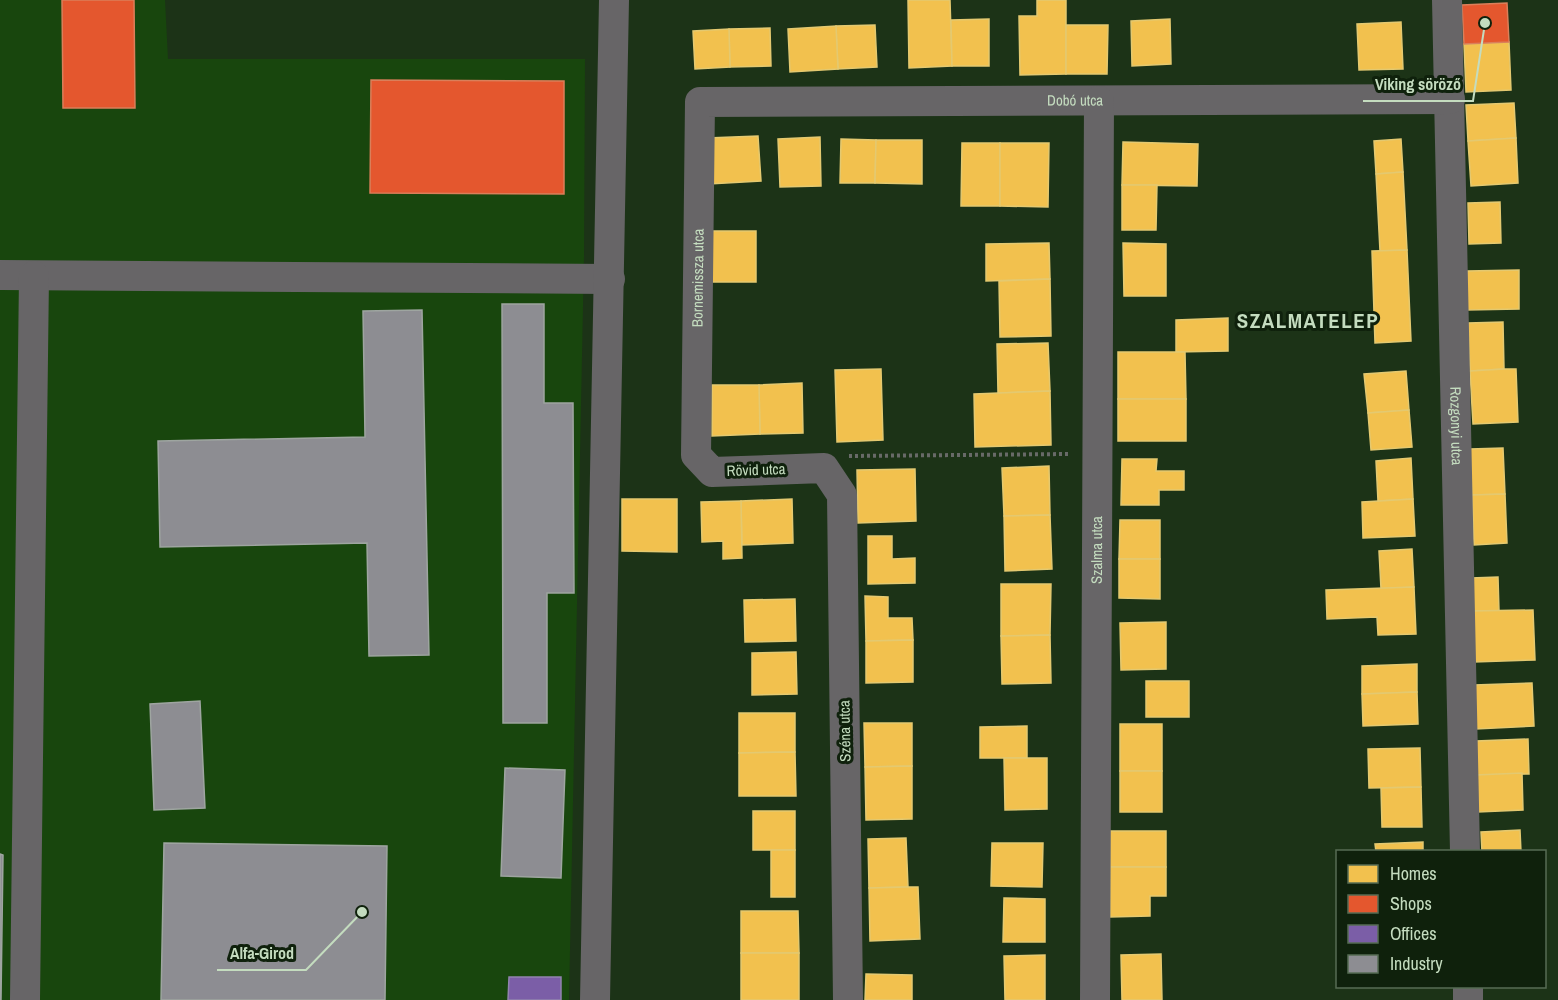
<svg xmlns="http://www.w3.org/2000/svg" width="1558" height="1000" viewBox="0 0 1558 1000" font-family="'Archivo Narrow',sans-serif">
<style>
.built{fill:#18460d}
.homes{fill:#f2c14e;stroke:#e4c970;stroke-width:1.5}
.shops{fill:#e4572e;stroke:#da7f5a;stroke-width:1.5}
.offices{fill:#7b5ea7;stroke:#9184ae;stroke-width:1.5}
.industry{fill:#8d8d92;stroke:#9ea5a0;stroke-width:1.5}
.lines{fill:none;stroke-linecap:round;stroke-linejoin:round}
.path{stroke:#686a68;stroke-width:4;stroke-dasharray:3 3;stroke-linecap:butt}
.minor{stroke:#676567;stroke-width:30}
.labels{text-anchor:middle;stroke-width:6;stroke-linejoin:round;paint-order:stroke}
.street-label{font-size:15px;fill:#c4dcbf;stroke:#0f210c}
.district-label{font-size:21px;font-weight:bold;letter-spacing:1.5px;fill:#c4dcbf;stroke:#0f210c}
.leader{fill:none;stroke:#c4dcbf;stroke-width:2}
.callout-dot{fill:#c4dcbf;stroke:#0f210c;stroke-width:2}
.callout-label{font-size:16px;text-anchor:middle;font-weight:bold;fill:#c4dcbf;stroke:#0f210c;stroke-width:6;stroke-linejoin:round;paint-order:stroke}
</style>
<rect width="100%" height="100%" fill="#1c3317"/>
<path class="built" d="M0,0H165L168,59H585L584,257L569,1000H0Z"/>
<g class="homes">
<path d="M908,0H950L952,66L909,68Z"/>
<path d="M1037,0H1066V74L1020,75L1019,16H1037Z"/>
<path d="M989,19V66H952L951,20Z"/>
<path d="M1170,19L1171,64L1132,66L1131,21Z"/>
<path d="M1401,22L1403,69L1359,70L1357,24Z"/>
<path d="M875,25L877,67L838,69L836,26Z"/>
<path d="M1066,25H1108L1107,74H1066Z"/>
<path d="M836,26L838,69L790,72L788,29Z"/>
<path d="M770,28L771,66L730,67L729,29Z"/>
<path d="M729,29L730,67L695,69L693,31Z"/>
<path d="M1509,42L1511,90L1466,92L1464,44Z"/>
<path d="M1514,103L1516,138L1468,141L1466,105Z"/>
<path d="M758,136L761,181L709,184L707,138Z"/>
<path d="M820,137L821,186L780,187L778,139Z"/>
<path d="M1516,138L1518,183L1471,186L1468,141Z"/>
<path d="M841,139L876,140L875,183H840Z"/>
<path d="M1401,139L1403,172L1376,174L1374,141Z"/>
<path d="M876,140H922V184L875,183Z"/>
<path d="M1123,142L1198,144L1197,186L1122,185Z"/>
<path d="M962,143H1000V206H961Z"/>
<path d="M1000,143H1049L1048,207L1000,206Z"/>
<path d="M1403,172L1407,250L1380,251L1376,174Z"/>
<path d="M1122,185H1157L1156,230H1122Z"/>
<path d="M1500,202L1501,243L1469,244L1468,203Z"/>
<rect x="707" y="231" width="49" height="51"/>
<path d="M1049,243L1050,279L986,281V244Z"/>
<path d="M1123,243L1166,244V296H1124Z"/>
<path d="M1407,250L1411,341L1375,343L1372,251Z"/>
<path d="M1519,270V309L1467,310V271Z"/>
<path d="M1050,279L1051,336L1000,337L999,281Z"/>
<path d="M1228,318V351L1176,352V320Z"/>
<path d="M1503,322L1504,369L1470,371L1468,323Z"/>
<path d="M1048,343L1050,391L998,393L997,344Z"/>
<path d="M1118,352H1185L1186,399H1118Z"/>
<path d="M881,369L883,440L837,442L835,370Z"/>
<path d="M1504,369H1516L1518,422L1473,424L1470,371Z"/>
<path d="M1406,371L1409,410L1368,413L1364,374Z"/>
<path d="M802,383L803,433L760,434L759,385Z"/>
<path d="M712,385H759L760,434L712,436Z"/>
<path d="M1050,391L1051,445L975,447L974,394Z"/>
<rect x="1118" y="399" width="68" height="42"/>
<path d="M1409,410L1412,447L1371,450L1368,413Z"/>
<path d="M1503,448L1505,494L1472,495L1470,449Z"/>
<path d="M1411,458L1413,499L1378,501L1376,461Z"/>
<path d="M1122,459H1157L1156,471H1184V490H1159V505H1121Z"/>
<path d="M1049,466L1050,515L1004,516L1002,468Z"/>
<path d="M915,469L916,521L858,523L857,470Z"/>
<path d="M1505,494L1507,543L1474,545L1472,495Z"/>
<path d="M622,499H677V552L622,551Z"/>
<path d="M792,499L793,543L742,545L741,501Z"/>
<path d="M1413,499L1415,536L1363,538L1362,502Z"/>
<path d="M741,501L742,558L723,559V541L702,542L701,502Z"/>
<path d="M1050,515L1052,569L1005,571L1004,516Z"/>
<path d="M1120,520H1160V559H1119Z"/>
<path d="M868,536H892V559L915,558V583L868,584Z"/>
<path d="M1412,549L1414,587L1381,589L1379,551Z"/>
<path d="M1119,559H1160V599L1119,598Z"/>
<path d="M1498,577L1499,611H1472L1471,578Z"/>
<path d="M1001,584H1051L1050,635L1001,636Z"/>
<path d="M1414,587L1416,634L1378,635L1377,617L1327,619L1326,590Z"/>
<path d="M865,596L888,597V618H912L913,640L866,641Z"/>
<path d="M795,599L796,641L745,642L744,600Z"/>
<path d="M1533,610L1535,660L1474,662L1472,611Z"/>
<path d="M1166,622V669L1121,670L1120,623Z"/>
<path d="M1050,635L1051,683L1002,684L1001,636Z"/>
<path d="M913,640V682L866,683V641Z"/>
<path d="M796,652L797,694L752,695V653Z"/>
<path d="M1417,664V692L1362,694V666Z"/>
<rect x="1146" y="681" width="43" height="36"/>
<path d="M1532,683L1534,726L1476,729L1474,685Z"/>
<path d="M1417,692L1418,724L1363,726L1362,694Z"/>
<path d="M739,713H795V752L739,753Z"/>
<path d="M864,723H912V766L865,767Z"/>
<rect x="1120" y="724" width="42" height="47"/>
<path d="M1027,726V758H980V727Z"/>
<path d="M1528,739L1529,774L1476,775V741Z"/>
<path d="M1420,748L1421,787L1369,788L1368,749Z"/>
<path d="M795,752L796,796H739V753Z"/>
<path d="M1004,758H1047V809L1005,810Z"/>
<path d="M912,766V819L866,820L865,767Z"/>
<rect x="1120" y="771" width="42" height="41"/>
<path d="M1522,773L1523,810L1478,812L1476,775Z"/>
<path d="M1421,787L1422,827H1382L1381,788Z"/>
<rect x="753" y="811" width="42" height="39"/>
<path d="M1520,830L1521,852H1482L1481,832Z"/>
<rect x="1110" y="831" width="56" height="36"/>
<path d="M906,838L908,887L869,888L868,839Z"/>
<path d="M1423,842V852H1376L1375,844Z"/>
<path d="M992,843H1043L1042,887L991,886Z"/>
<rect x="771" y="850" width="24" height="47"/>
<path d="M1110,867H1166V896H1150V916L1110,917Z"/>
<path d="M908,887H918L920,939L870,941L869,888Z"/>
<path d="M1004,898L1045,899V942H1003Z"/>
<path d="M741,911H798L799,953H741Z"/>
<rect x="741" y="953" width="58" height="47"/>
<path d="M1161,954L1162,1000H1122L1121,955Z"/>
<path d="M1045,955V1000H1005L1004,956Z"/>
<path d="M866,974L912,975V1000H865Z"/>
</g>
<g class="shops">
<path d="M62,0H134L135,108H63Z"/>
<path d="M1507,3L1509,42L1464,44L1462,5Z"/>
<path d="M371,80L564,81V194L370,193Z"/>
</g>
<path class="offices" d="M509,977H561V1000H508Z"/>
<g class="industry">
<path d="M502,304H544V403H573L574,593H547V723H503Z"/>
<path d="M422,310L429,655L369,656L367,543L160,547L158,441L365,437L363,311Z"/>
<path d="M200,701L205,808L154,810L150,704Z"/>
<path d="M505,768L565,770L561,878L501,876Z"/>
<path d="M164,843L387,846L385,1000H161Z"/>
<path d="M0,854L3,855L1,1000H0Z"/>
</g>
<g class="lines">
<path class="path" d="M849,456L1069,454"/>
<g class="minor">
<path id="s1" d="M1447,0L1465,852"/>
<path d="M0,275L610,279"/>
<path d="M1468,986V1000"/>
<path d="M25,1000L34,276"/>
<path d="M595,1000L614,0"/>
<path id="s2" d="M848,1000L842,495L824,468L712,472L696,455L700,102L1450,99"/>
<path id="s3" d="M1095,1000L1099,101"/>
</g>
</g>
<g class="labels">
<g class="street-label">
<text dy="5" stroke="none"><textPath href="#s2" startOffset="1401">Dobó utca</textPath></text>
<text dy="5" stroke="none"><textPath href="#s2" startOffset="850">Bornemissza utca</textPath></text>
<text dy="5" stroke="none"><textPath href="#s1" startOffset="426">Rozgonyi utca</textPath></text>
<text transform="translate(756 470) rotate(-2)" y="5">Rövid utca</text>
<text dy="5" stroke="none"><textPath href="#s3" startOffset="450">Szalma utca</textPath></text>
<text transform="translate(845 731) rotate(-91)" y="5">Széna utca</text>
</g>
<g class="district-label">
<text x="1308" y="328">SZALMATELEP</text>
</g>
</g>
<path class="leader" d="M1485 23L1473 101H1363M362 912L306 970H217"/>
<g class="callout-dot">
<circle cx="1485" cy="23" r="6"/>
<circle cx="362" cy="912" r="6"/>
</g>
<g class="callout-label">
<text x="1418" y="90">Viking söröző</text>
<text x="262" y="959">Alfa-Girod</text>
</g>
<rect x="1336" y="850" width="210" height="138" fill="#0f210c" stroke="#576c54" stroke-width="1.5"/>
<rect x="1348" y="865" width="30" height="18" fill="#f2c14e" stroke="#576c54" stroke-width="1.5"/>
<text x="1390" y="880" font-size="18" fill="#c4dcbf">Homes</text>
<rect x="1348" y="895" width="30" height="18" fill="#e4572e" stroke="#576c54" stroke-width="1.5"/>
<text x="1390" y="910" font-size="18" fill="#c4dcbf">Shops</text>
<rect x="1348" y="925" width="30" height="18" fill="#7b5ea7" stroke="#576c54" stroke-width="1.5"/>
<text x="1390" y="940" font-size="18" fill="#c4dcbf">Offices</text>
<rect x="1348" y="955" width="30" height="18" fill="#8d8d92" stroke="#576c54" stroke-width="1.5"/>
<text x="1390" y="970" font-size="18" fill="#c4dcbf">Industry</text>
</svg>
